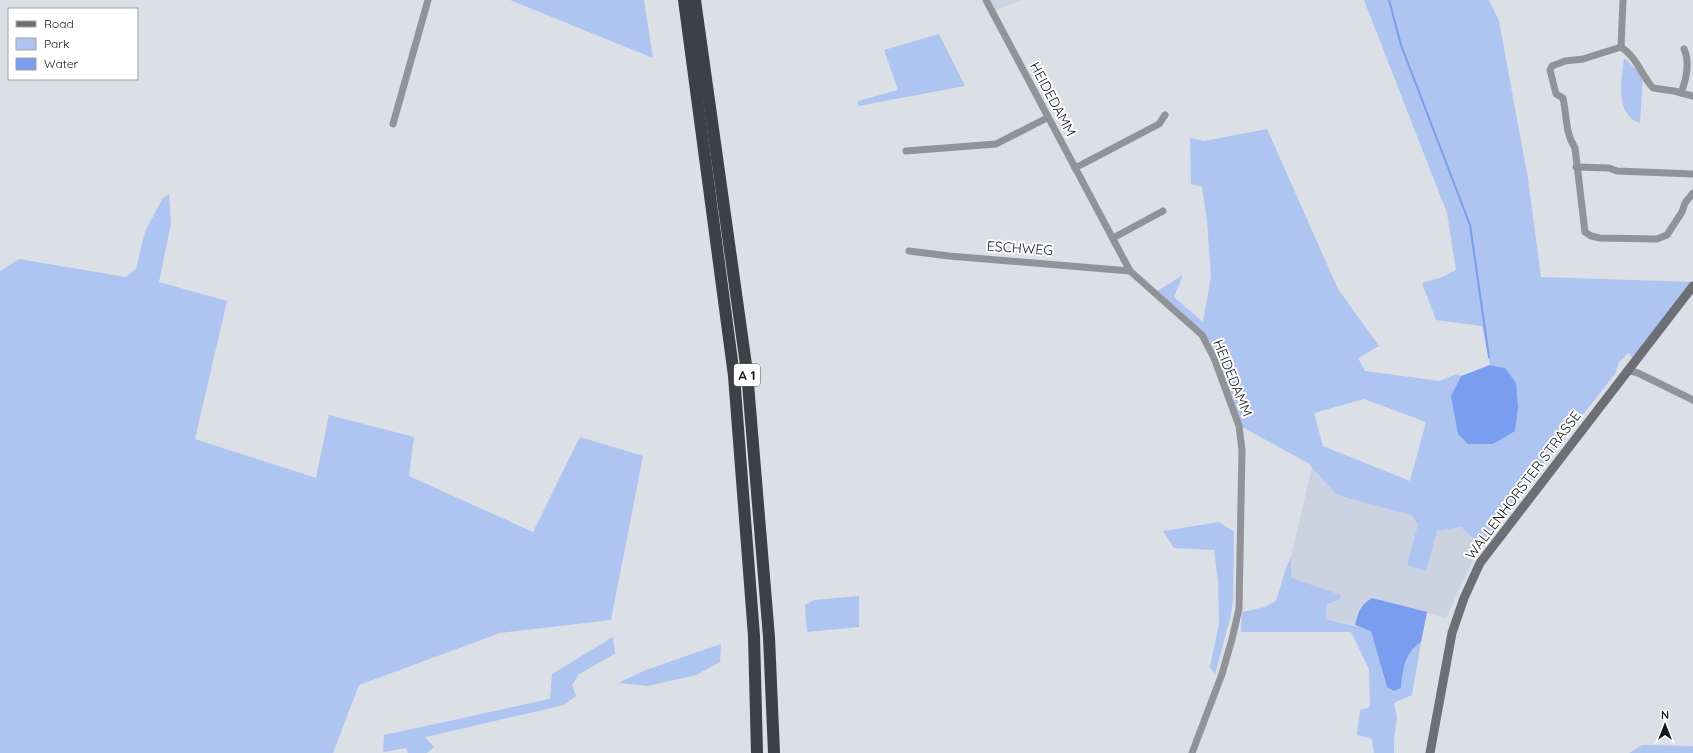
<svg xmlns="http://www.w3.org/2000/svg" width="1693" height="753" viewBox="0 0 1693 753" font-family="Quicksand,sans-serif">
<style>
.built{fill:#cbd2e0}
.green{fill:#aec4f1;fill-rule:evenodd}
.water{fill:#799ef0}
.lines{fill:none;stroke-linecap:round;stroke-linejoin:round}
.stream{stroke:#799ef0;stroke-width:2}
.minor{stroke:#929396;stroke-width:7}
.secondary{stroke:#6d6f74;stroke-width:9}
.motorway{stroke:#3e4046;stroke-width:12}
.labels{text-anchor:middle;stroke-width:4;stroke-linejoin:round;paint-order:stroke}
.shield{fill:#fff;stroke:#5d5d5f;stroke-width:1}
.shield-label{font-size:13px;font-weight:bold;fill:#17181b}
.street-label{font-size:14px;fill:#17181b;stroke:#fff}
</style>
<rect width="100%" height="100%" fill="#dbdfe6"/>
<g class="built">
<path d="M990,0H1021L995,10Z"/>
<path d="M1312,467L1338,495L1411,515L1418,524L1407,565L1426,570L1437,531L1461,527L1480,545L1446,618L1372,598L1363,604L1357,612L1355,625L1325,619L1327,604L1339,600L1291,578V557Z"/>
</g>
<g class="green">
<path d="M510,0H644L653,58Z"/>
<path d="M1364,0H1489L1499,21L1528,179L1541,277L1693,282L1633,358L1628,353L1619,362L1615,374L1480,545L1461,527L1437,531L1426,571L1407,565L1418,524L1411,515L1337,495L1308,463L1242,427L1213,346L1202,331L1156,292L1183,275L1174,297L1203,322L1211,276L1207,221L1202,187L1191,184L1190,138L1204,141L1267,129L1338,289L1379,346L1358,358L1365,371L1440,381L1456,374L1461,376L1451,396L1493,444L1505,368L1490,365L1482,326L1436,320L1422,283L1443,277L1456,270L1447,213ZM1364,399L1426,422L1410,481L1323,446L1314,413Z"/>
<path d="M939,34L965,86L858,106V101L898,90L884,50Z"/>
<path d="M1624,58L1643,76L1640,123C1614,115 1622,78 1624,58Z"/>
<path d="M169,194L171,223L159,282L227,301L195,439L316,478L329,415L414,437L409,476L533,532L580,437L643,456L611,620L500,633L359,685L333,753H0V271L19,259L126,277L136,269L145,232L162,199Z"/>
<path d="M1219,522L1234,532L1233,599L1231,615L1215,674L1210,667L1219,623L1218,581L1214,550L1174,548L1163,531Z"/>
<path d="M1291,557V578L1341,595L1339,600L1327,604L1325,619L1371,630L1387,687L1401,688C1403,669 1404,654 1421,642L1412,695L1394,703L1397,717L1394,739V753H1374L1372,739L1357,735L1360,710L1370,707L1369,669L1351,632H1241L1242,612L1265,607L1276,601C1281,587 1284,569 1291,557Z"/>
<path d="M859,596V627L807,632L805,605L814,600Z"/>
<path d="M613,637L615,654L579,674L572,685L576,696L564,705L425,737L434,747L427,753H408L406,748L383,752L384,735L550,699L552,674Z"/>
<path d="M721,644L720,662L696,675L648,686L618,683L646,670Z"/>
<path d="M1642,745L1693,746V753H1629Z"/>
</g>
<g class="water">
<path d="M1490,365L1505,368L1516,383L1518,407L1515,431L1493,444H1468L1458,434L1451,396L1461,376Z"/>
<path d="M1372,598L1427,612L1421,642C1404,654 1403,669 1401,688L1394,691L1387,687L1371,631L1355,625C1358,612 1360,605 1372,598Z"/>
</g>
<g class="lines">
<path class="stream" d="M1389,0L1401,45L1470,225L1489,357"/>
<g class="minor">
<path d="M986,0L1130,271L1202,335L1214,358L1239,426L1242,450L1239,609L1232,639L1222,674L1192,753"/>
<path d="M1621,47L1583,59L1565,61L1552,66L1550,70L1556,94L1563,98C1567,116 1565,133 1575,148L1585,232L1591,236L1600,238L1657,239L1667,235L1682,212L1685,203L1693,193"/>
<path d="M1621,47C1637,57 1641,75 1653,88L1674,91L1693,96"/>
<path d="M1621,47L1623,0"/>
<path d="M1681,93C1686,80 1690,62 1684,49"/>
<path d="M393,124L428,0"/>
<path d="M906,151L996,144L1047,118"/>
<path d="M1576,167L1609,168L1617,171L1693,174"/>
<path d="M1075,168L1159,124L1165,115"/>
<path d="M1113,238L1163,211"/>
<path d="M909,251L949,256L1130,271"/>
<path d="M1627,370L1638,373L1693,400"/>
</g>
<path class="secondary" d="M1430,753L1452,633L1464,598L1480,563L1693,286"/>
<g class="motorway">
<path d="M684,0L734,376L754,636L757,753"/>
<path d="M695,0L747,372L769,637L774,753"/>
</g>
</g>
<g class="labels">
<rect class="shield" x="734" y="364" width="26" height="22" rx="3"/>
<g class="shield-label">
<text x="747" y="380">A 1</text>
</g>
<g class="street-label">
<text transform="translate(1053 99) rotate(62)" y="5">HEIDEDAMM</text>
<text transform="translate(1020 248) rotate(4)" y="5">ESCHWEG</text>
<text transform="translate(1233 378) rotate(68)" y="5">HEIDEDAMM</text>
<text transform="translate(1523 485) rotate(-53)" y="5">WALLENHORSTER STRASSE</text>
</g>
</g>
<rect x="8" y="8" width="130" height="72" fill="#ffffff" stroke="#a2a3a4"/>
<rect x="16" y="21" width="20" height="6" fill="#6d6f74" stroke="#a2a3a4"/>
<text x="44" y="28" font-size="12" fill="#17181b">Road</text>
<rect x="16" y="38" width="20" height="12" fill="#aec4f1" stroke="#a2a3a4"/>
<text x="44" y="48" font-size="12" fill="#17181b">Park</text>
<rect x="16" y="58" width="20" height="12" fill="#799ef0" stroke="#a2a3a4"/>
<text x="44" y="68" font-size="12" fill="#17181b">Water</text>
<g transform="translate(1665 725)" stroke="#ffffff" stroke-width="3" paint-order="stroke">
<path d="M0-3L7 15L0 10L-7 15Z" fill="#17181b"/>
<text y="-6" font-size="11" font-weight="bold" text-anchor="middle" fill="#17181b">N</text>
</g>
</svg>
